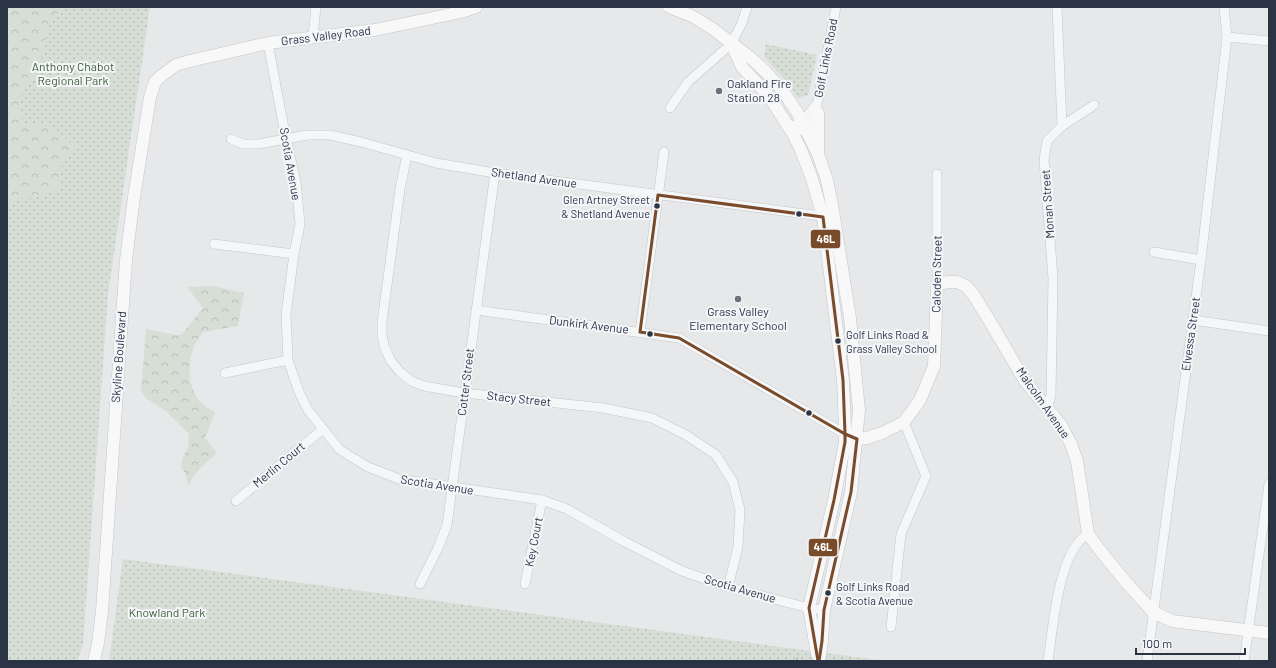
<svg xmlns="http://www.w3.org/2000/svg" width="1276" height="668" viewBox="0 0 1276 668" font-family="Barlow,sans-serif">
<style>
.grass{fill:url(#grass-dots)}
.forest{fill:url(#forest-crowns)}
.lines{fill:none;stroke-linecap:round;stroke-linejoin:round}
.stream{stroke:#b4c4d5;stroke-width:2}
.street-casing{stroke:#c4c6c8;stroke-width:10}
.secondary-casing{stroke:#c4c6c8;stroke-width:13}
.street{stroke:#f5f6f7;stroke-width:9}
.secondary{stroke:#f8f8f8;stroke-width:12}
.bus-1-casing{stroke:#f4f6f9;stroke-width:6}
.bus-1{stroke:#7a4b2a;stroke-width:3}
.poi-dot{fill:#6c737f;stroke:#f4f6f9;stroke-width:1.5}
.bus-dot{fill:#2b3445;stroke:#f4f6f9;stroke-width:1.5}
.labels{text-anchor:middle;stroke-width:4;stroke-linejoin:round;paint-order:stroke}
.bus-label{font-size:11px;fill:#2b3445;stroke:#f4f6f9;text-anchor:start}
.street-label{font-size:12px;fill:#2b3445;stroke:#f4f6f9}
.park-label{font-size:12px;fill:#3f6138;stroke:#f4f6f9}
.poi-label{font-size:12px;fill:#2b3445;stroke:#f4f6f9;text-anchor:start}
.line-badge{stroke:#f4f6f9;stroke-width:1.5}
.badge-label{font-size:11px;text-anchor:middle;font-weight:bold;fill:#fff}
</style>
<defs>
<pattern id="grass-dots" width="8" height="8" patternUnits="userSpaceOnUse"><rect width="8" height="8" fill="#d6ded6"/><path d="M2 2h.1M6 6h.1" fill="none" stroke="#b8bfb9" stroke-width="1.8" stroke-linecap="round"/></pattern>
<pattern id="forest-crowns" width="20" height="18" patternUnits="userSpaceOnUse"><rect width="20" height="18" fill="#d6ded6"/><path d="M2 6a3 3 0 1 1 6 0M12 15a3 3 0 1 1 6 0" fill="none" stroke="#b8bfb9"/></pattern>
</defs>
<rect width="100%" height="100%" fill="#e6e8ea"/>
<g class="grass">
<path d="M7,7H150L108,294L83,645L77,661H7Z"/>
<path d="M766,44L817,55L808,95L798,98L785,80L764,57Z"/>
<path d="M123,559L856,657L887,661H109Z"/>
</g>
<g class="forest">
<path d="M7,7H64L48,23L42,59L36,73L25,88L20,99V113L24,123C47,121 61,133 77,148L66,159L58,172L61,181L58,189L34,198H18L7,205Z"/>
<path d="M213,286L244,293L238,326L203,332C200,337 195,343 193,349C187,366 188,393 204,405C207,408 211,410 215,412L205,438L217,453C207,462 193,472 189,486L185,473L181,467L183,457L188,447L189,434L166,411L146,398L141,391L146,329L176,335H181L203,308L187,287Z"/>
<path d="M7,367L11,378L13,403L7,415Z"/>
</g>
<g class="lines">
<path class="stream" d="M797,661V658"/>
<g class="street-casing">
<g id="street">
<path d="M313,37L316,7"/>
<path d="M1227,37L1269,41"/>
<path d="M268,43L286,139L296,182L300,224L294,254L286,315L288,360L299,392L308,410L340,450L368,467L399,479L542,500L567,509L625,542L682,571L728,587L809,608L824,610"/>
<path d="M670,108L688,82L731,44L742,23L747,7"/>
<path d="M1062,126L1094,105"/>
<path d="M790,127C795,125 801,122 805,118C809,115 810,110 815,108"/>
<path d="M793,134L805,128L814,120L836,7"/>
<path d="M231,139L243,144H259L307,135H330L361,142L436,163L495,173L828,217"/>
<path d="M407,155L400,189L382,322V334L384,346L391,361L400,372L411,381L424,386L464,393L603,408L652,418L686,435L716,455L733,482L740,510L738,547L728,587"/>
<path d="M937,174V285"/>
<path d="M214,244L294,254"/>
<path d="M1154,252L1201,260"/>
<path d="M476,310L679,338L845,434"/>
<path d="M1193,320L1269,331"/>
<path d="M640,332L664,152"/>
<path d="M225,373L288,360"/>
<path d="M1047,407L1051,396L1053,278L1044,160L1047,141L1062,126L1057,7"/>
<path d="M236,501L323,429"/>
<path d="M420,584L438,548L447,525L495,173"/>
<path d="M525,584L542,500"/>
<path d="M891,627L901,534L926,476L904,422"/>
<path d="M1048,661C1053,628 1058,551 1088,534"/>
<path d="M1147,661L1201,260L1227,37L1224,7"/>
<path d="M1244,661L1269,484"/>
</g>
</g>
<g class="secondary-casing">
<g id="secondary">
<path d="M669,7L692,16L713,29L752,59L765,71L782,90L797,112L818,154L827,180L832,205L850,318L859,410L851,492L824,610L822,641L819,661"/>
<path d="M732,45L742,67L769,96L793,134L801,150L812,179L823,217L843,380L845,427V442L834,500L809,608L817,654"/>
<path d="M815,108L818,113V151"/>
<path d="M845,434L857,439L867,438L882,433L904,422L920,400L934,366L937,285L947,282H957L966,286L973,294L989,320L1025,381L1061,425L1071,444L1077,461L1088,534L1099,549L1125,581L1153,612L1172,621L1269,633"/>
<path d="M94,661L98,643L102,611L126,260L134,197L150,97L155,82L161,76L176,65L190,61L268,43L375,30L461,12L476,7"/>
</g>
</g>
<use href="#street" class="street"/>
<use href="#secondary" class="secondary"/>
<g class="bus-1-casing">
<g id="bus-1">
<path d="M658,195L823,217L843,380L845,434L679,338L640,332Z"/>
<path d="M818,661L809,608L834,500L845,442V434"/>
<path d="M819,661L822,641L824,610L851,492L857,439L845,434"/>
</g>
</g>
<use href="#bus-1" class="bus-1"/>
</g>
<g class="poi-dot">
<circle cx="719" cy="91" r="4"/>
<circle cx="738" cy="299" r="4"/>
</g>
<g class="bus-dot">
<circle cx="657" cy="206" r="3.5"/>
<circle cx="799" cy="214" r="3.5"/>
<circle cx="650" cy="334" r="3.5"/>
<circle cx="838" cy="341" r="3.5"/>
<circle cx="809" cy="413" r="3.5"/>
<circle cx="828" cy="593" r="3.5"/>
</g>
<g class="labels">
<g class="bus-label">
<text x="650" y="204" text-anchor="end">Glen Artney Street<tspan x="650" dy="14">&amp; Shetland Avenue</tspan></text>
<text x="846" y="339">Golf Links Road &amp;<tspan x="846" dy="14">Grass Valley School</tspan></text>
<text x="836" y="591">Golf Links Road<tspan x="836" dy="14">&amp; Scotia Avenue</tspan></text>
</g>
<g class="street-label">
<text transform="translate(326 36) rotate(-7)" y="4">Grass Valley Road</text>
<text transform="translate(826 58) rotate(-79)" y="4">Golf Links Road</text>
<text transform="translate(290 164) rotate(80)" y="4">Scotia Avenue</text>
<text transform="translate(534 178) rotate(8)" y="4">Shetland Avenue</text>
<text transform="translate(1048 204) rotate(-94)" y="4">Monan Street</text>
<text transform="translate(937 274) rotate(-89)" y="4">Caloden Street</text>
<text transform="translate(589 325) rotate(7)" y="4">Dunkirk Avenue</text>
<text transform="translate(1191 334) rotate(-82)" y="4">Elvessa Street</text>
<text transform="translate(119 357) rotate(-86)" y="4">Skyline Boulevard</text>
<text transform="translate(466 382) rotate(-83)" y="4">Cotter Street</text>
<text transform="translate(519 399) rotate(6)" y="4">Stacy Street</text>
<text transform="translate(1043 403) rotate(55)" y="4">Malcolm Avenue</text>
<text transform="translate(279 465) rotate(-40)" y="4">Merlin Court</text>
<text transform="translate(437 485) rotate(9)" y="4">Scotia Avenue</text>
<text transform="translate(534 542) rotate(-79)" y="4">Key Court</text>
<text transform="translate(740 589) rotate(16)" y="4">Scotia Avenue</text>
</g>
<g class="park-label">
<text x="73" y="71">Anthony Chabot<tspan x="73" dy="14">Regional Park</tspan></text>
<text x="167" y="617">Knowland Park</text>
</g>
<g class="poi-label">
<text x="727" y="88">Oakland Fire<tspan x="727" dy="14">Station 28</tspan></text>
<text x="738" y="316" text-anchor="middle">Grass Valley<tspan x="738" dy="14">Elementary School</tspan></text>
</g>
</g>
<g class="line-badge">
<rect x="810" y="229" width="31" height="20" rx="4" fill="#7a4b2a"/>
<rect x="808" y="538" width="30" height="19" rx="4" fill="#7a4b2a"/>
</g>
<g class="badge-label">
<text x="826" y="243">46L</text>
<text x="823" y="551">46L</text>
</g>
<rect width="1276" height="668" fill="none" stroke="#2b3445" stroke-width="16"/>
<path d="M1136 648v6h109v-6" fill="none" stroke="#2b3445" stroke-width="2"/>
<text x="1142" y="648" font-size="12" fill="#2b3445" stroke="#f4f6f9" stroke-width="3" paint-order="stroke">100 m</text>
</svg>
